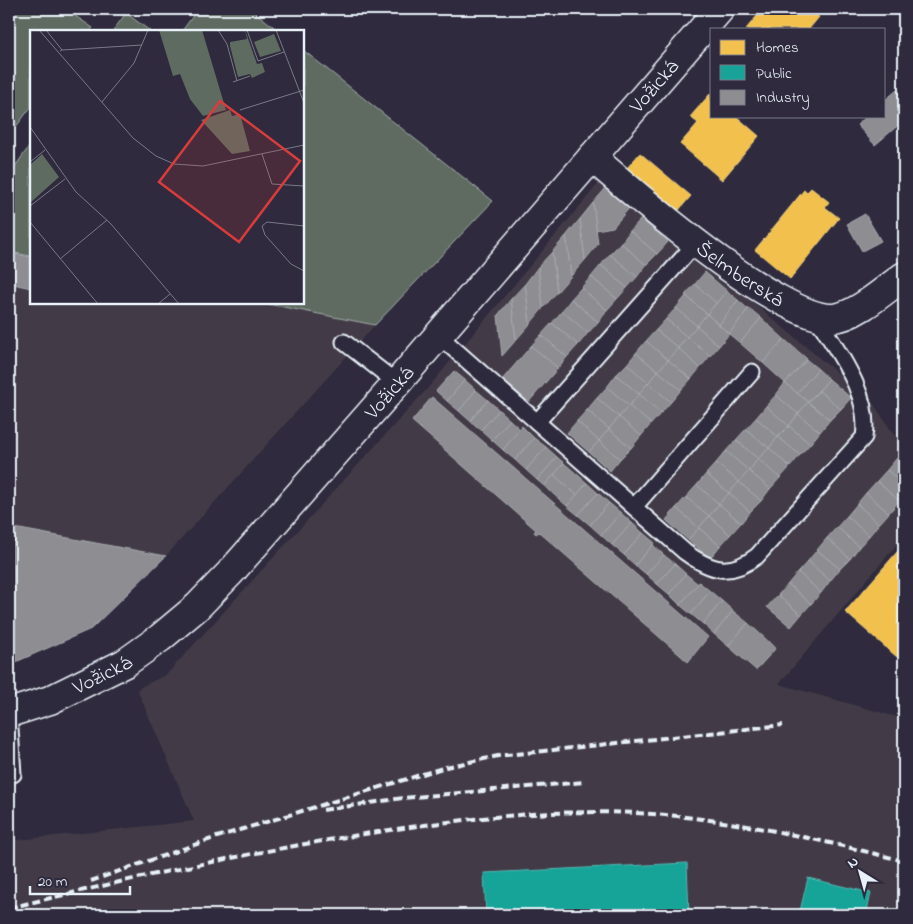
<svg xmlns="http://www.w3.org/2000/svg" width="913" height="924" viewBox="0 0 913 924" font-family="'Indie Flower',sans-serif">
<style>
.built{fill:#423a46}
.green{fill:#5e6b61;stroke:#a3aeac}
.homes{fill:#f2c14e;stroke:#efcf81}
.public{fill:#17a398;stroke:#56bab5}
.industry{fill:#8d8d92;stroke:#a8abb1}
.lines{fill:none;stroke-linecap:round;stroke-linejoin:round}
.lane-casing{stroke:#e8f1f8;stroke-width:19}
.street-casing{stroke:#e8f1f8;stroke-width:31}
.lane{stroke:#2f2a3d;stroke-width:15}
.street{stroke:#2f2a3d;stroke-width:28}
.rail{stroke:#e8f1f8;stroke-width:4;stroke-dasharray:8 4;stroke-linecap:butt}
.labels{text-anchor:middle;stroke-width:5;stroke-linejoin:round;paint-order:stroke}
.street-label{font-size:21px;fill:#e8f1f8;stroke:#2f2a3d}
.inset-road{fill:none;stroke:#797a88;stroke-width:1}
.view{fill:#d83c3d;fill-opacity:0.15;stroke:#d83c3d;stroke-width:2.5}
.inset-edge{fill:none;stroke:#e8f1f8;stroke-width:2.5}
</style>
<rect width="100%" height="100%" fill="#2f2a3d"/>
<filter id="ink" filterUnits="userSpaceOnUse"><feTurbulence type="fractalNoise" baseFrequency=".02" numOctaves="2"/><feDisplacementMap in="SourceGraphic" scale="10" xChannelSelector="R" yChannelSelector="G"/><feConvolveMatrix kernelMatrix="1 2 1 2 8 2 1 2 1" color-interpolation-filters="sRGB"/></filter>
<g filter="url(#ink)">
<g class="built">
<path d="M604,177L873,403L904,450V536L779,684L904,719V915H9V841L194,821L137,689L167,674L428,388Z"/>
<path d="M9,252L31,256V302L263,303L375,325L166,556L41,534L9,527Z"/>
</g>
<g class="green">
<path d="M9,9H65L93,28L90,31H31V107L9,136Z"/>
<path d="M198,9H251L279,31H182Z"/>
<path d="M126,13L150,31H113Z"/>
<path d="M303,50L493,201L375,325L263,303L302,302Z"/>
<path d="M31,144V256L9,252V175Z"/>
</g>
<g class="homes">
<path d="M763,9H809L819,17L809,29H746Z"/>
<path d="M818,9H832L826,15Z"/>
<path d="M710,94L712,116H736L759,136L722,180L680,144L698,123L690,117Z"/>
<path d="M640,153L691,196L678,211L627,168Z"/>
<path d="M811,188L829,202L825,207L839,218L790,279L755,250L804,190L807,192Z"/>
<path d="M904,194V204L901,196Z"/>
<path d="M904,544V648L897,657L845,612Z"/>
</g>
<g class="public">
<path d="M687,863L689,915H486L484,873Z"/>
<path d="M808,878L871,893L866,915H799Z"/>
</g>
<g class="industry">
<path d="M897,90L904,96V123L902,122L875,145L857,125L867,116H884V101Z"/>
<path d="M606,188L630,207L613,227L596,230L593,203Z"/>
<path d="M593,203L598,244L585,260L580,219Z"/>
<path d="M865,214L881,241L862,251L847,224Z"/>
<path d="M580,219L585,260L571,276L566,236Z"/>
<path d="M641,219L668,242L657,254L630,231Z"/>
<path d="M630,231L657,254L646,265L621,243Z"/>
<path d="M566,236L571,276L557,292L552,252Z"/>
<path d="M621,243L646,265L637,277L610,254Z"/>
<path d="M552,252L557,292L543,308L538,267Z"/>
<path d="M9,253L31,257V288L9,283Z"/>
<path d="M610,254L637,277L627,288L601,265Z"/>
<path d="M601,265L627,288L617,299L591,277Z"/>
<path d="M538,267L543,308L530,324L525,284Z"/>
<path d="M705,272L727,291L716,303L695,284Z"/>
<path d="M591,277L617,299L607,310L581,288Z"/>
<path d="M525,284L530,324L516,340L511,299Z"/>
<path d="M695,284L716,303L707,314L685,295Z"/>
<path d="M581,288L607,310L598,322L571,299Z"/>
<path d="M727,291L738,300L719,325L707,314Z"/>
<path d="M686,296L707,314L697,326L676,308Z"/>
<path d="M511,299L516,340L502,356L498,315Z"/>
<path d="M571,299L598,322L588,333L562,311Z"/>
<path d="M738,300L748,309L729,334L719,325Z"/>
<path d="M676,308L697,326L687,337L666,319Z"/>
<path d="M749,308L761,318L740,343L729,334Z"/>
<path d="M904,309V323L899,313Z"/>
<path d="M562,311L588,333L578,345L552,323Z"/>
<path d="M707,314L729,334L719,346L697,326Z"/>
<path d="M761,318L784,339L763,363L740,343Z"/>
<path d="M666,319L687,337L678,348L656,330Z"/>
<path d="M552,323L578,345L567,357L541,335Z"/>
<path d="M697,326L719,346L710,356L687,337Z"/>
<path d="M656,330L678,348L668,360L646,341Z"/>
<path d="M541,335L567,357L558,368L531,346Z"/>
<path d="M687,337L710,356L700,368L678,348Z"/>
<path d="M784,339L807,359L785,383L763,363Z"/>
<path d="M646,341L668,360L658,371L636,353Z"/>
<path d="M531,346L558,368L527,404L501,381Z"/>
<path d="M678,348L700,368L691,379L668,360Z"/>
<path d="M636,353L658,371L648,383L627,364Z"/>
<path d="M668,360L691,379L681,390L658,371Z"/>
<path d="M807,360L818,369L797,393L785,383Z"/>
<path d="M627,364L648,383L639,394L616,375Z"/>
<path d="M818,369L829,379L808,402L797,393Z"/>
<path d="M454,371L465,380L447,401L436,391Z"/>
<path d="M658,371L681,390L671,402L648,383Z"/>
<path d="M616,375L639,394L629,406L607,387Z"/>
<path d="M829,379L851,398L841,409L819,391Z"/>
<path d="M465,380L476,390L459,411L447,401Z"/>
<path d="M648,383L671,402L661,413L639,394Z"/>
<path d="M785,383L808,402L798,414L776,395Z"/>
<path d="M607,387L629,406L619,417L597,398Z"/>
<path d="M476,390L488,400L470,421L459,411Z"/>
<path d="M819,391L841,409L830,420L808,402Z"/>
<path d="M639,394L661,413L651,424L629,406Z"/>
<path d="M776,395L798,414L789,426L766,406Z"/>
<path d="M432,397L708,637L688,662L539,532L536,534L534,532L536,530L412,421Z"/>
<path d="M597,398L619,417L609,429L587,410Z"/>
<path d="M488,400L499,410L481,430L470,421Z"/>
<path d="M808,402L830,420L820,432L798,414Z"/>
<path d="M629,406L651,424L641,436L619,417Z"/>
<path d="M766,406L789,426L778,437L756,418Z"/>
<path d="M499,410L510,420L492,440L481,430Z"/>
<path d="M587,410L609,429L599,441L577,421Z"/>
<path d="M798,414L820,432L810,444L789,426Z"/>
<path d="M619,417L641,436L631,448L609,429Z"/>
<path d="M756,418L778,437L769,448L746,429Z"/>
<path d="M510,420L521,430L503,450L492,440Z"/>
<path d="M577,421L599,441L589,452L567,433Z"/>
<path d="M522,426L534,438L515,460L503,450Z"/>
<path d="M789,426L810,444L800,455L778,437Z"/>
<path d="M609,429L631,448L620,459L599,441Z"/>
<path d="M746,429L769,448L758,459L736,440Z"/>
<path d="M778,437L800,455L790,467L769,448Z"/>
<path d="M534,438L546,447L526,470L515,460Z"/>
<path d="M736,440L758,459L749,471L726,451Z"/>
<path d="M599,441L620,459L610,471L589,452Z"/>
<path d="M546,447L557,457L537,480L526,470Z"/>
<path d="M769,448L790,467L780,478L758,459Z"/>
<path d="M726,451L749,471L739,482L716,463Z"/>
<path d="M557,457L564,463L544,486L537,480Z"/>
<path d="M897,458L904,464V485L887,470Z"/>
<path d="M758,459L780,478L770,489L749,471Z"/>
<path d="M564,463L587,483L577,495L554,475Z"/>
<path d="M716,463L739,482L729,493L706,474Z"/>
<path d="M887,470L904,485V496L899,501L877,481Z"/>
<path d="M749,471L770,489L761,501L739,482Z"/>
<path d="M706,474L729,493L719,504L697,485Z"/>
<path d="M554,475L577,495L567,506L544,486Z"/>
<path d="M877,481L899,501L889,513L866,493Z"/>
<path d="M739,482L761,501L750,512L729,493Z"/>
<path d="M587,483L598,493L578,515L567,506Z"/>
<path d="M697,485L719,504L709,516L686,497Z"/>
<path d="M598,493L609,503L590,525L578,515Z"/>
<path d="M729,493L750,512L741,523L719,504Z"/>
<path d="M866,493L889,513L879,524L857,504Z"/>
<path d="M686,497L709,516L699,528L676,508Z"/>
<path d="M609,503L621,513L601,535L590,525Z"/>
<path d="M719,504L741,523L730,535L709,516Z"/>
<path d="M857,504L879,524L869,536L847,516Z"/>
<path d="M676,508L699,528L688,540L666,520Z"/>
<path d="M621,513L632,523L612,545L601,535Z"/>
<path d="M709,516L730,535L720,546L699,528Z"/>
<path d="M847,516L869,536L859,547L837,527Z"/>
<path d="M632,523L643,533L624,555L612,545Z"/>
<path d="M9,527L166,556L91,629L9,665Z"/>
<path d="M837,527L859,547L850,559L827,538Z"/>
<path d="M699,528L720,546L710,558L688,540Z"/>
<path d="M643,533L655,543L635,565L624,555Z"/>
<path d="M827,538L850,559L840,569L817,550Z"/>
<path d="M653,545L664,555L646,574L635,565Z"/>
<path d="M817,550L840,569L830,581L808,561Z"/>
<path d="M664,555L675,564L657,584L646,574Z"/>
<path d="M808,561L830,581L821,593L798,572Z"/>
<path d="M675,564L686,574L669,594L657,584Z"/>
<path d="M798,572L821,593L811,604L788,584Z"/>
<path d="M686,574L698,584L680,605L669,594Z"/>
<path d="M699,582L710,591L691,614L680,605Z"/>
<path d="M788,584L811,604L801,615L778,595Z"/>
<path d="M710,591L722,601L703,624L691,614Z"/>
<path d="M778,595L801,615L791,627L767,607Z"/>
<path d="M722,601L733,611L714,634L703,624Z"/>
<path d="M733,611L748,623L728,646L714,634Z"/>
<path d="M748,623L776,648L756,670L728,646Z"/>
</g>
<g class="lines">
<g class="lane-casing">
<g id="lane">
<path d="M438,335L685,552C711,571 730,577 757,556L864,437C871,393 837,352 816,316"/>
<path d="M344,342L397,383"/>
<path d="M537,422L696,243"/>
<path d="M634,507L752,372"/>
<path d="M9,776L13,774L9,713"/>
</g>
</g>
<g class="street-casing">
<g id="street">
<path id="s1" d="M592,157C634,194 781,321 833,318C855,317 886,289 904,276"/>
<path id="s2" d="M9,713L50,700L125,663L160,638L197,607L230,573L397,383L720,9"/>
</g>
</g>
<use href="#lane" class="lane"/>
<use href="#street" class="street"/>
<g class="rail">
<path d="M323,810L403,798L584,782"/>
<path d="M91,881L217,837L446,767L498,756L783,725"/>
<path d="M9,908C129,879 249,852 371,833C459,819 546,809 635,813C726,817 816,839 904,861"/>
</g>
</g>
</g>
<g class="labels">
<g class="street-label">
<text dy="7" stroke="none"><textPath href="#s2" startOffset="911">Vožická</textPath></text>
<text dy="7" stroke="none"><textPath href="#s1" startOffset="189">Šelmberská</textPath></text>
<text dy="7" stroke="none"><textPath href="#s2" startOffset="506">Vožická</textPath></text>
<text dy="7" stroke="none"><textPath href="#s2" startOffset="101">Vožická</textPath></text>
</g>
</g>
<g transform="translate(30 30)">
<rect width="274" height="274" fill="#2f2a3d"/>
<path d="M129,0H172L196,80L173,86L160,69L150,44L143,46ZM215,0L227,34L232,33L235,42L222,48L220,44L208,47L200,16V12L217,9ZM244,4L251,21L230,27L224,12ZM200,80L202,86L210,84L220,121L202,124L171,90ZM12,124L29,147L0,173V135Z" fill="#5e6b61"/>
<path class="inset-road" d="M9,0L103,108L126,126L144,134L173,136L274,115M16,0L32,20L30,21M188,0L197,14L207,51M217,0L228,31L254,22M246,0L274,73M32,20L112,15M203,52L220,46M72,72L104,33L118,0M210,80L274,60M0,97L46,162L81,194L149,274M232,124L242,154L274,156M0,132L15,120M0,176L35,149M0,192L68,274M274,196L237,192L232,196L235,205L261,234L274,241M30,229L77,190M128,274L140,264"/>
<path class="view" d="M190,71L270,131L209,212L129,152Z"/>
<rect width="274" height="274" class="inset-edge"/>
</g>
<rect width="913" height="924" fill="none" stroke="#2f2a3d" stroke-width="30"/>
<rect x="15" y="15" width="883" height="894" fill="none" stroke="#e8f1f8" stroke-width="2" filter="url(#ink)"/>
<rect x="710" y="28" width="175" height="90" fill="#2f2a3d" stroke="#797a88"/>
<rect x="720" y="40" width="25" height="15" fill="#f2c14e" stroke="#797a88"/>
<text x="756" y="52" font-size="15" fill="#e8f1f8">Homes</text>
<rect x="720" y="65" width="25" height="15" fill="#17a398" stroke="#797a88"/>
<text x="756" y="78" font-size="15" fill="#e8f1f8">Public</text>
<rect x="720" y="90" width="25" height="15" fill="#8d8d92" stroke="#797a88"/>
<text x="756" y="102" font-size="15" fill="#e8f1f8">Industry</text>
<g transform="translate(860 872) rotate(323)" stroke="#2f2a3d" stroke-width="4" paint-order="stroke">
<path d="M0-4L9 19L0 12L-9 19Z" fill="#e8f1f8"/>
<text y="-8" font-size="14" font-weight="bold" text-anchor="middle" fill="#e8f1f8">N</text>
</g>
<path d="M30 886v8h100v-8" fill="none" stroke="#e8f1f8" stroke-width="2.5"/>
<text x="38" y="886" font-size="15" fill="#e8f1f8" stroke="#2f2a3d" stroke-width="4" paint-order="stroke">20 m</text>
</svg>
